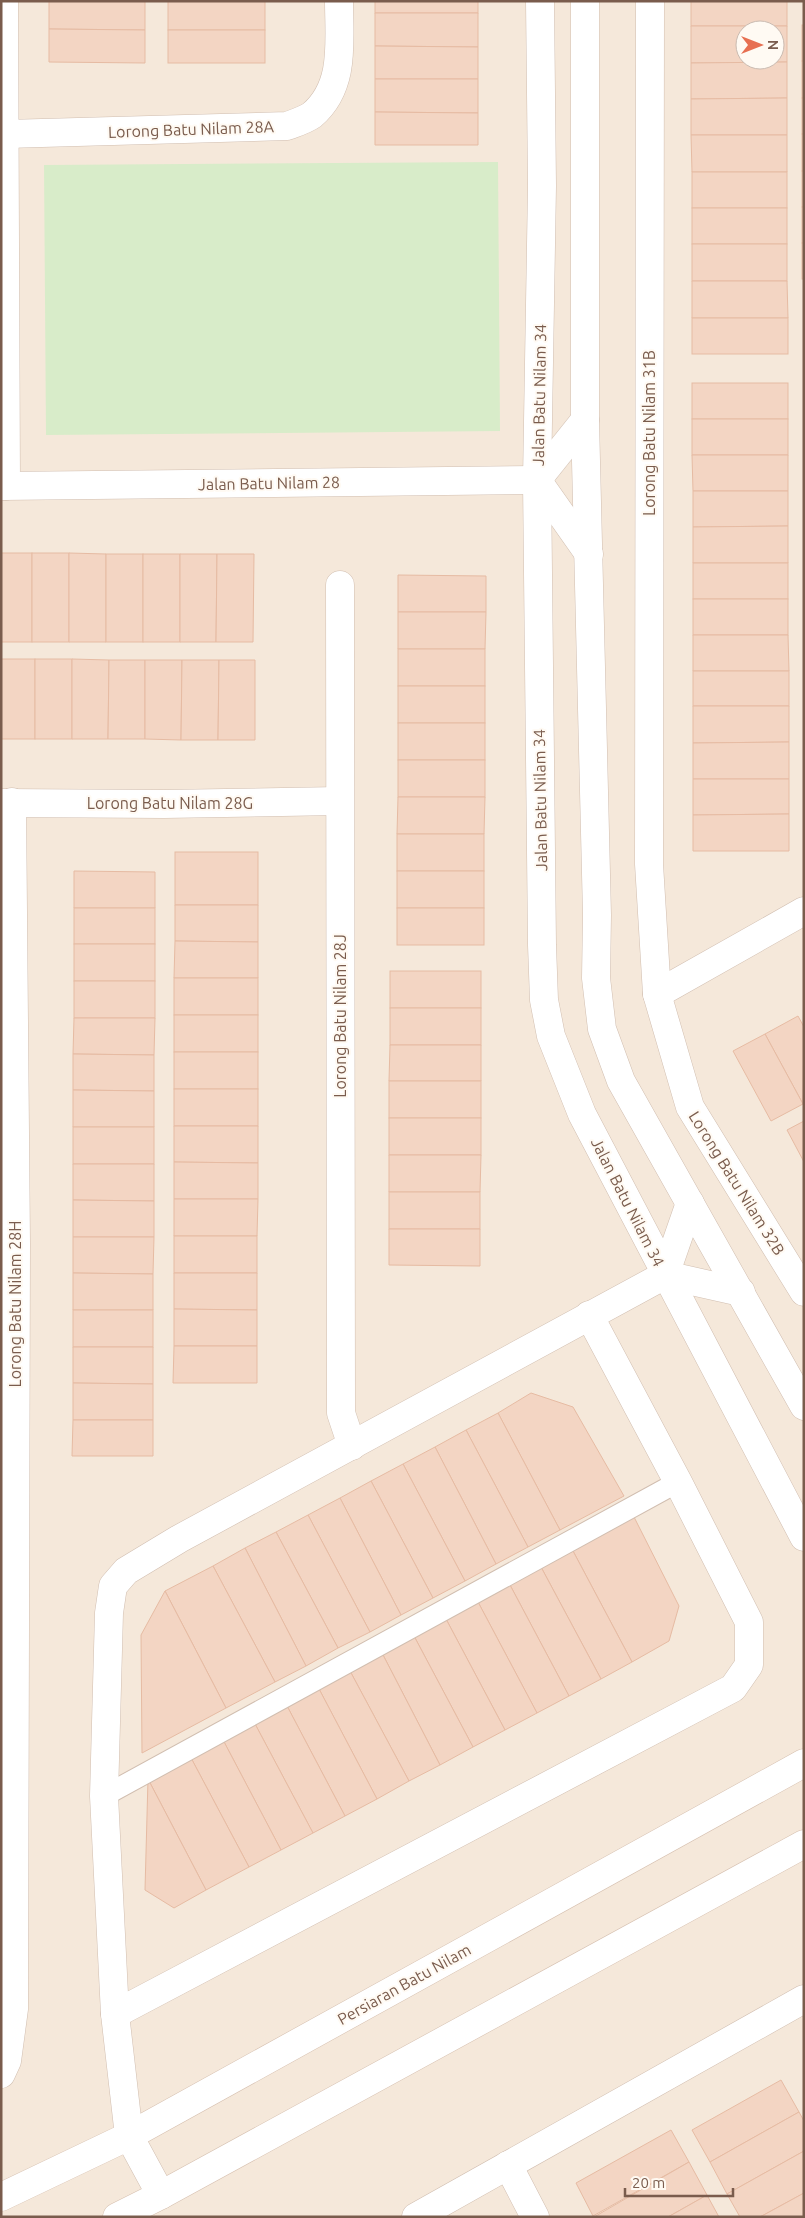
<svg xmlns="http://www.w3.org/2000/svg" width="805" height="2218" viewBox="0 0 805 2218" font-family="Ubuntu,sans-serif">
<style>
.residential{fill:#f5e8da;fill-rule:evenodd}
.green{fill:#d8ecc9}
.building{fill:#f3d5c3;stroke:#e6bba3;fill-rule:evenodd}
.lines{fill:none;stroke-linecap:round;stroke-linejoin:round}
.service-casing{stroke:#d1beb0;stroke-width:22}
.minor-casing{stroke:#d1beb0;stroke-width:29}
.tertiary-casing{stroke:#d1beb0;stroke-width:29}
.secondary-casing{stroke:#d6c0b0;stroke-width:29}
.service{stroke:#fff;stroke-width:20}
.minor{stroke:#fff;stroke-width:28}
.tertiary{stroke:#fff;stroke-width:28}
.secondary{stroke:#fff;stroke-width:28}
.labels{text-anchor:middle;stroke-width:4;stroke-linejoin:round;paint-order:stroke}
.street-label{font-size:16px;fill:#7a5c4d;stroke:#fffaf3}
</style>
<rect width="100%" height="100%" fill="#fdf6ec"/>
<path class="residential" d="M1,1H804V2217H1ZM745,30H775V60H745Z"/>
<path class="green" d="M498,162L500,431L46,435L44,165Z"/>
<g class="building">
<path d="M49,1H145V30L49,29Z"/>
<rect x="168" y="1" width="97" height="29"/>
<rect x="375" y="1" width="103" height="12"/>
<rect x="691" y="1" width="96" height="25"/>
<path d="M375,13H478V47L375,46Z"/>
<rect x="802" y="25" width="2" height="36"/>
<path d="M691,26H787V62L691,63ZM745,30H775V60H745Z"/>
<path d="M49,29L145,30V63L49,62Z"/>
<rect x="168" y="30" width="97" height="33"/>
<path d="M375,46L478,47V79H375Z"/>
<rect x="802" y="61" width="2" height="37"/>
<path d="M787,62V98L691,99V63Z"/>
<path d="M375,79H478V113L375,112Z"/>
<path d="M787,98V135H691V99Z"/>
<rect x="802" y="98" width="2" height="36"/>
<path d="M375,112L478,113V145H375Z"/>
<rect x="802" y="134" width="2" height="37"/>
<path d="M691,135H787V172H692Z"/>
<rect x="802" y="171" width="2" height="36"/>
<rect x="692" y="172" width="95" height="36"/>
<rect x="802" y="207" width="2" height="36"/>
<rect x="692" y="208" width="95" height="36"/>
<rect x="802" y="243" width="2" height="36"/>
<rect x="692" y="244" width="95" height="37"/>
<path d="M692,281H787L788,318H692Z"/>
<rect x="692" y="318" width="96" height="36"/>
<rect x="692" y="383" width="96" height="36"/>
<rect x="692" y="419" width="96" height="36"/>
<path d="M692,455H788V491H693Z"/>
<path d="M693,491H788V526L693,527Z"/>
<path d="M788,526V563H693V527Z"/>
<rect x="1" y="553" width="31" height="89"/>
<rect x="32" y="553" width="37" height="89"/>
<path d="M69,553L106,554V642H69Z"/>
<rect x="106" y="554" width="37" height="88"/>
<rect x="143" y="554" width="37" height="88"/>
<path d="M180,554H217L216,642H180Z"/>
<path d="M217,554H254L253,642H216Z"/>
<rect x="693" y="563" width="95" height="36"/>
<path d="M398,575L486,576V612H398Z"/>
<rect x="693" y="599" width="95" height="36"/>
<path d="M398,612H486L485,649H398Z"/>
<path d="M693,635H788L789,671H693Z"/>
<rect x="398" y="649" width="87" height="37"/>
<rect x="1" y="659" width="34" height="80"/>
<rect x="35" y="659" width="37" height="80"/>
<path d="M72,659L109,660L108,739H72Z"/>
<path d="M109,660H145V739H108Z"/>
<path d="M145,660H182L181,740L145,739Z"/>
<path d="M182,660H219L218,740H181Z"/>
<path d="M219,660H255V740H218Z"/>
<rect x="693" y="671" width="96" height="35"/>
<rect x="398" y="686" width="87" height="37"/>
<path d="M693,706H789V742L693,743Z"/>
<rect x="398" y="723" width="87" height="37"/>
<path d="M789,742V779H693V743Z"/>
<rect x="398" y="760" width="87" height="37"/>
<path d="M693,779H789V814L693,815Z"/>
<path d="M398,797H485L484,834H397Z"/>
<path d="M789,814V851H693V815Z"/>
<rect x="397" y="834" width="87" height="37"/>
<rect x="175" y="852" width="83" height="53"/>
<path d="M74,871L155,872V908H74Z"/>
<rect x="397" y="871" width="87" height="37"/>
<path d="M175,905H258V942L175,941Z"/>
<rect x="74" y="908" width="81" height="36"/>
<rect x="397" y="908" width="87" height="37"/>
<path d="M175,941L258,942V978H174Z"/>
<rect x="74" y="944" width="81" height="37"/>
<rect x="390" y="971" width="91" height="37"/>
<rect x="174" y="978" width="84" height="37"/>
<rect x="74" y="981" width="81" height="37"/>
<rect x="390" y="1008" width="91" height="37"/>
<rect x="174" y="1015" width="84" height="37"/>
<path d="M798,1016L804,1027L803,1104L765,1034Z"/>
<path d="M74,1018H155L154,1055L73,1054Z"/>
<path d="M765,1034L803,1104L771,1121L733,1051Z"/>
<path d="M390,1045H481V1081H389Z"/>
<rect x="174" y="1052" width="84" height="37"/>
<path d="M73,1054L154,1055V1091L73,1090Z"/>
<rect x="389" y="1081" width="92" height="37"/>
<rect x="174" y="1089" width="84" height="37"/>
<path d="M73,1090L154,1091V1127H73Z"/>
<rect x="389" y="1118" width="92" height="37"/>
<path d="M804,1121V1162L787,1130Z"/>
<path d="M174,1126H258V1163L174,1162Z"/>
<rect x="73" y="1127" width="81" height="37"/>
<path d="M389,1155H481L480,1192H389Z"/>
<path d="M174,1162L258,1163V1199H174Z"/>
<path d="M73,1164H154V1201L73,1200Z"/>
<rect x="389" y="1192" width="91" height="37"/>
<path d="M174,1199H258L257,1236H174Z"/>
<path d="M73,1200L154,1201V1237H73Z"/>
<path d="M389,1229H480V1266L389,1265Z"/>
<rect x="174" y="1236" width="83" height="37"/>
<path d="M73,1237H154L153,1274L73,1273Z"/>
<path d="M73,1273L153,1274V1310H73Z"/>
<path d="M174,1273H257V1310L174,1309Z"/>
<path d="M174,1309L257,1310V1346H174Z"/>
<rect x="73" y="1310" width="80" height="37"/>
<path d="M174,1346H257V1383H173Z"/>
<path d="M73,1347H153V1384L73,1383Z"/>
<path d="M73,1383L153,1384V1420H73Z"/>
<path d="M531,1393L573,1407L624,1496L560,1530L498,1413Z"/>
<path d="M498,1413L560,1530L528,1547L466,1430Z"/>
<path d="M73,1420H153V1456H72Z"/>
<path d="M466,1430L528,1547L496,1564L435,1447Z"/>
<path d="M435,1447L496,1564L465,1581L403,1464Z"/>
<path d="M403,1464L465,1581L433,1598L371,1481Z"/>
<path d="M371,1481L433,1598L401,1615L340,1498Z"/>
<path d="M340,1498L401,1615L370,1632L308,1515Z"/>
<path d="M308,1515L370,1632L338,1648L276,1532Z"/>
<path d="M633,1515L679,1606L669,1641L632,1662L573,1551Z"/>
<path d="M276,1532L338,1648L306,1666L245,1548Z"/>
<path d="M245,1548L306,1666L275,1682L213,1566Z"/>
<path d="M573,1551L632,1662L601,1679L541,1567Z"/>
<path d="M213,1566L275,1682L226,1708L165,1591Z"/>
<path d="M541,1567L601,1679L569,1696L510,1585Z"/>
<path d="M510,1585L569,1696L537,1713L478,1602Z"/>
<path d="M165,1591L226,1708L142,1753L141,1635Z"/>
<path d="M478,1602L537,1713L505,1730L446,1619Z"/>
<path d="M446,1619L505,1730L473,1747L414,1636Z"/>
<path d="M414,1636L473,1747L440,1765L382,1653Z"/>
<path d="M382,1653L440,1765L409,1781L350,1671Z"/>
<path d="M350,1671L409,1781L377,1799L318,1687Z"/>
<path d="M318,1687L377,1799L345,1816L286,1704Z"/>
<path d="M286,1704L345,1816L313,1833L254,1722Z"/>
<path d="M254,1722L313,1833L281,1850L222,1738Z"/>
<path d="M222,1738L281,1850L249,1867L190,1756Z"/>
<path d="M190,1756L249,1867L206,1890L148,1779Z"/>
<path d="M148,1779L206,1890L174,1908L145,1890Z"/>
<path d="M781,2080L799,2112L710,2162L692,2130Z"/>
<path d="M799,2112L804,2121V2151L727,2194L710,2162Z"/>
<path d="M671,2130L689,2162L593,2216L576,2183Z"/>
<path d="M804,2151V2193L760,2217H740L727,2194Z"/>
<path d="M689,2162L707,2195L668,2217H594Z"/>
<path d="M804,2193V2217H760Z"/>
<path d="M707,2195L719,2217H668Z"/>
</g>
<g class="lines">
<g class="service-casing">
<path id="service" d="M104,1796L678,1482"/>
</g>
<g class="minor-casing">
<g id="minor">
<path d="M4,1L6,486"/>
<path d="M650,1L649,864L657,994L690,1107L804,1292"/>
<path d="M6,134L287,126C295,123 305,120 312,115C346,86 339,41 339,1"/>
<path d="M1,486L537,480"/>
<path d="M340,585L341,1413L352,1446"/>
<path d="M1,803L164,804L339,801"/>
<path d="M657,994L804,911"/>
<path d="M115,2014L733,1688L749,1665V1622L678,1482L589,1315"/>
<path d="M1,2074L7,2061L14,2009L16,1244L12,802"/>
<path d="M508,2165L535,2217"/>
<path d="M161,2195L129,2136L115,2014L104,1796L109,1613L113,1586L126,1571L179,1539L665,1275"/>
<path d="M416,2217L804,1999"/>
</g>
</g>
<g class="tertiary-casing">
<g id="tertiary">
<path d="M540,1L542,186L537,480L542,945L544,1000L551,1036L582,1114L804,1537"/>
<path d="M585,1V420L597,915L596,978L602,1029L621,1081L804,1406"/>
<path d="M537,480L589,554"/>
<path d="M537,480L585,420"/>
<path d="M665,1275L741,1292"/>
<path d="M665,1275L690,1203"/>
</g>
</g>
<g class="secondary-casing">
<g id="secondary">
<path d="M1,2197L129,2136L804,1763"/>
<path d="M117,2217L161,2195L804,1844"/>
</g>
</g>
<use href="#service" class="service"/>
<use href="#minor" class="minor"/>
<use href="#tertiary" class="tertiary"/>
<use href="#secondary" class="secondary"/>
</g>
<g class="labels">
<g class="street-label">
<text transform="translate(191 129) rotate(-2)" y="6">Lorong Batu Nilam 28A</text>
<text transform="translate(539 395) rotate(-89)" y="6">Jalan Batu Nilam 34</text>
<text transform="translate(649 433) rotate(-90)" y="6">Lorong Batu Nilam 31B</text>
<text transform="translate(269 483) rotate(-1)" y="6">Jalan Batu Nilam 28</text>
<text transform="translate(540 800) rotate(-91)" y="6">Jalan Batu Nilam 34</text>
<text x="170" y="809">Lorong Batu Nilam 28G</text>
<text transform="translate(340 1016) rotate(-90)" y="6">Lorong Batu Nilam 28J</text>
<text transform="translate(737 1183) rotate(58)" y="6">Lorong Batu Nilam 32B</text>
<text transform="translate(628 1202) rotate(63)" y="6">Jalan Batu Nilam 34</text>
<text transform="translate(15 1304) rotate(-90)" y="6">Lorong Batu Nilam 28H</text>
<text transform="translate(404 1984) rotate(-29)" y="6">Persiaran Batu Nilam</text>
</g>
</g>
<rect width="805" height="2218" fill="none" stroke="#7a5c4d" stroke-width="5"/>
<g transform="translate(760 45) rotate(90)"><circle r="24" fill="#fffaf3" stroke="#cabbb1"/>
<path d="M0-4L9 19L0 12L-9 19Z" fill="#e76f51"/>
<text y="-8" font-size="14" font-weight="bold" text-anchor="middle" fill="#7a5c4d">N</text>
</g>
<path d="M625 2188v8h108v-8" fill="none" stroke="#7a5c4d" stroke-width="2.5"/>
<text x="632" y="2188" font-size="15" fill="#7a5c4d" stroke="#fffaf3" stroke-width="4" paint-order="stroke">20 m</text>
</svg>
